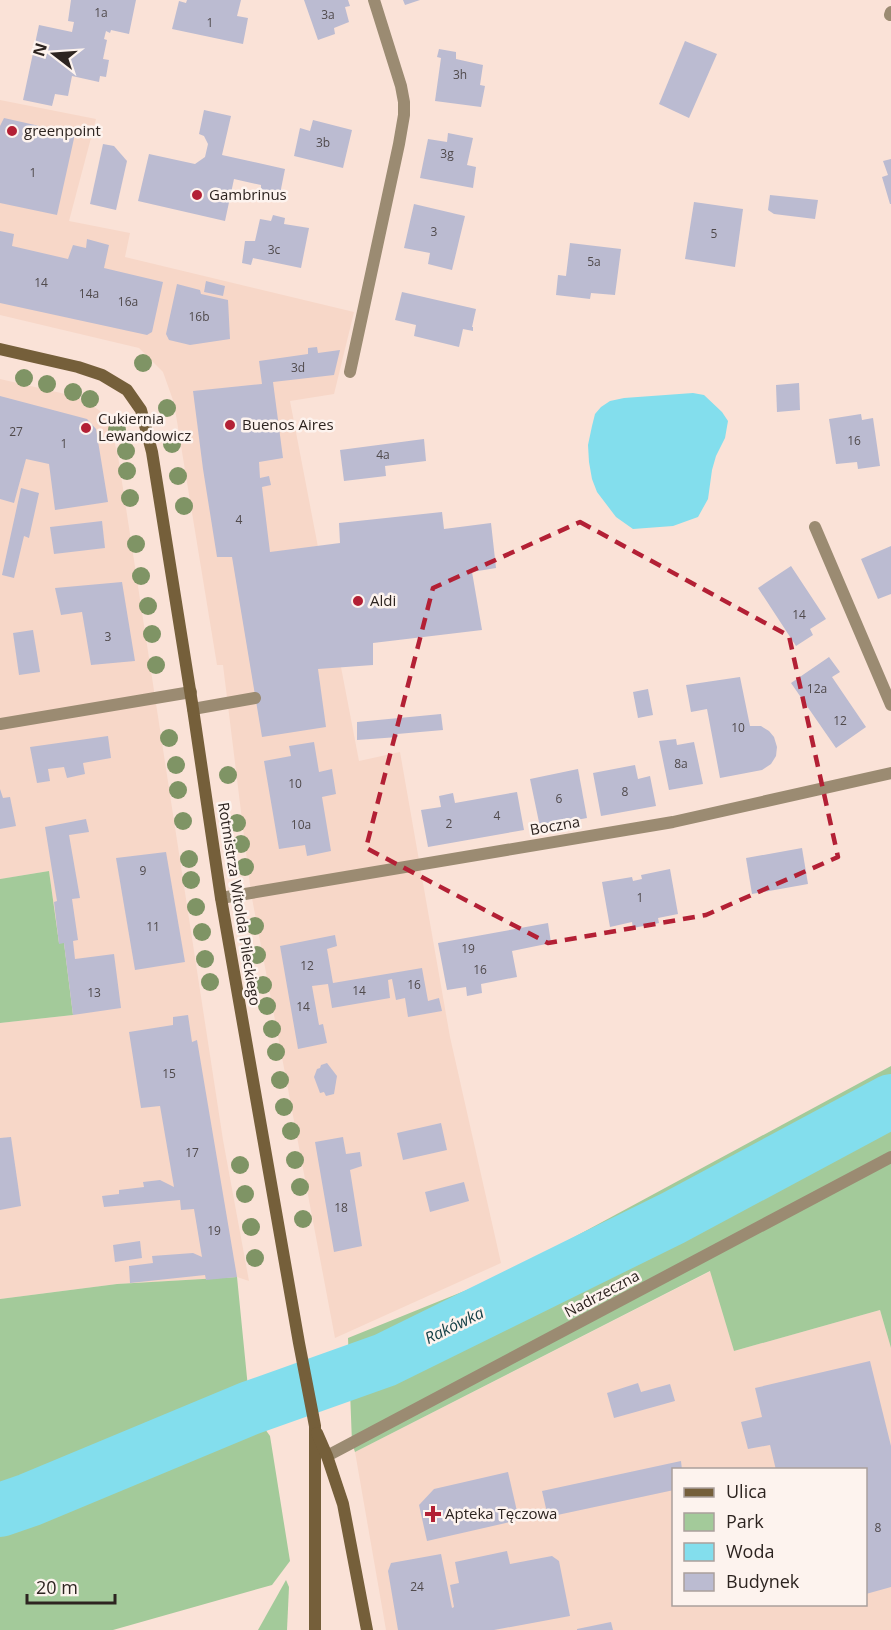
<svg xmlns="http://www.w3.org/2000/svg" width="891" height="1630" viewBox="0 0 891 1630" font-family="'Open Sans',sans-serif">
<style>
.built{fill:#f7d7c8;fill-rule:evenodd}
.green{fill:#a3ca9a}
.water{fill:#83deed}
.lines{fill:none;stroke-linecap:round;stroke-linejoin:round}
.river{stroke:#83deed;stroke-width:54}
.building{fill:#bbbbd1}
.lane{stroke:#9b8b72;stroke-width:12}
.street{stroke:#9b8b72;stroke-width:12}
.secondary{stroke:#755f3a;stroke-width:12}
.tree{fill:#7f9465}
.marked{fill:none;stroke:#b32035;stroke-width:4.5;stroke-dasharray:12 8;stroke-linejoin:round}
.poi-dot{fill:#b32035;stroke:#fdf3ee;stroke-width:2}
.labels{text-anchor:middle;stroke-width:5;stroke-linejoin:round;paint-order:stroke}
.number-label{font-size:12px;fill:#504a4c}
.poi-label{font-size:15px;fill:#2d2420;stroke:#fdf3ee;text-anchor:start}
.street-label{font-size:15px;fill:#2d2420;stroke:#fdf3ee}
.water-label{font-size:16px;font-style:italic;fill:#174248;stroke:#fdf3ee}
</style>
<rect width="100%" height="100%" fill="#fae2d7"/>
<g class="built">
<path d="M0,100L96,119L69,221L130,233L125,257L354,312L334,394L290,401L359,761L400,752L450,1037L501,1263L335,1338L251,893L223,665H217L174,403L163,372L139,348L0,315Z"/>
<path d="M0,379L74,396L90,404L100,411L110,426L118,456L223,1140L249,1281L237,1277L117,1284L0,1299V1023L73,1015L64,944L59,943L49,871L0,879Z"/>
<path d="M711,1271L734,1351L880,1310L891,1348V1630H386L355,1452ZM674,1470H866V1604H674Z"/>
</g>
<g class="green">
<path d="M49,871L59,943H64L73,1015L0,1023V879Z"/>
<path d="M891,1066V1348L880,1310L734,1351L710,1271L355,1452L352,1443L348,1338L504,1275Z"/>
<path d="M237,1277L250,1408L270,1436L290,1561L272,1585L113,1630H0V1299L117,1284Z"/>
<path d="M286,1580L289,1587L287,1630H258Z"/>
</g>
<path class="water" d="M693,393L704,395L722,412L728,421L725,438L716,456L712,470L708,499L698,517L673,526L633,529L616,517L597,492L592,479L589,462L588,445L592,426L595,414L601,407L610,401L624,398Z"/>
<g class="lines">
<path class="river" d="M0,1510L29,1500L250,1408L385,1360L673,1218L891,1101"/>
</g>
<g class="building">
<path d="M71,0H136L129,34L111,30L110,33L106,31L104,39L107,40L103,59L109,60L106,77L100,76L99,82L72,76L68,96L55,94L52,106L23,100L39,25L72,32L74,22L68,21Z"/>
<path d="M187,0H241L237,16L248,18L243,44L172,29L179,1L186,3Z"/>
<path d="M304,0H348L350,6L345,7L349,22L334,28L335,34L318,40Z"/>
<path d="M403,0H420L405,5Z"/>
<path d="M685,41L717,54L689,118L659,104Z"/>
<path d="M439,49L456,52V59L483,65L480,85L485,86L481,107L435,101L441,58L437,57Z"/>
<path d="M204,110L231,116L222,155L285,169L280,194L261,190V185L234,179L225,221L138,201L149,154L195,164L205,157L208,144L204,136L199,134Z"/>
<path d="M4,118L75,134L57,215L0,203V126Z"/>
<path d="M313,120L352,130L343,168L294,156L300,128L310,131Z"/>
<path d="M448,133L473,138L467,165L476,167L473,188L420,178L428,139L447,142Z"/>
<path d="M103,144L114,146L127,161L116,210L90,204Z"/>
<path d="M891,159V204H890L882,177L888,175L883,161Z"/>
<path d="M770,195L818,200L815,219L774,214L768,210Z"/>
<path d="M694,202L743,209L735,267L685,259Z"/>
<path d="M414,204L465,216L452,270L428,264L430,253L404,248Z"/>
<path d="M273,215L285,218L284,224L309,228L301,268L253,258L251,265L242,263L245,241H255L260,219L271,221Z"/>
<path d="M0,231L14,234L12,246L68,259L73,245L86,248L87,239L109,245L104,268L163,282L152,332L147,335L0,303Z"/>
<path d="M570,243L621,249L615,295L591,293L590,299L556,295L558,275L566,276Z"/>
<path d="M206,281L225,286L223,296L204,292Z"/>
<path d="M177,284L200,290L201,294L228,300L230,339L190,345L169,340L166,334Z"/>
<path d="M402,292L476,309L472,327H473V331L463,329L459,347L414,336L416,325L395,320Z"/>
<path d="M317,347L318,353L340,350L334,375L273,382L283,458L259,462L260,478L269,476L271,485L262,487L270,552L340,543L339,523L442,512L444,529L491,523L496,568L472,572L482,630L373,643V665L318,669L326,727L262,737L232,557H217L203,469L193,391L262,384L259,361L308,354V348Z"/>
<path d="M799,383L800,410L777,412L776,385Z"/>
<path d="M0,396L87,419L96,429L108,502L55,510L49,464L26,459L14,503L0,499Z"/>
<path d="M861,414L862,420L873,418L880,466L858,469L857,462L836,464L829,419Z"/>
<path d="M424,439L426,461L385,466L386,476L344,481L340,450Z"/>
<path d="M21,488L39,493L29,538L24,536L14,578L2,575Z"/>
<path d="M102,521L105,548L54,554L50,527Z"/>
<path d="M891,546V594L878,599L861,559Z"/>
<path d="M791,566L826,619L810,629L813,635L796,646L758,588Z"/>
<path d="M122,582L135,661L91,665L82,612L61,615L55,588Z"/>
<path d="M33,630L40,672L19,675L13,633Z"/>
<path d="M829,657L840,672L832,677L866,727L836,748L791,683Z"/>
<path d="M740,677L750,726H761L769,731L774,737L777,747L776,756L771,764L762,770L720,778L707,709L691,712L686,685Z"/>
<path d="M648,689L653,715L638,718L633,692Z"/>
<path d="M441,714L443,730L397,734L398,737L357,740V722Z"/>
<path d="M108,736L111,758L83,763L85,774L67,778L64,767L48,769L50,781L37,783L30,747Z"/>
<path d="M676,739L677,745L694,742L703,784L669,790L659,741Z"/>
<path d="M314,742L319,772L332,769L336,794L322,797L331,851L307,856L305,845L279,849L264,761L291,756L289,746Z"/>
<path d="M635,765L638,779L650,776L656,806L601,816L593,773Z"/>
<path d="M578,769L587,818L540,827L530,779Z"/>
<path d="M0,789L3,798L10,797L16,826L0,829Z"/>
<path d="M517,792L524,830L428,847L421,810L441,807L439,796L453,793L455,803Z"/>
<path d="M86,819L89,832L69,835L80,898L72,899L78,940L73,941L75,959L114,954L121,1008L73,1015L64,943L59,944L54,902L57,901L45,827Z"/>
<path d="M802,848L808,884L752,894L746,858Z"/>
<path d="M166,852L185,962L135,970L116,858Z"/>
<path d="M670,869L678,914L658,918L659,923L633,928L632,922L610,927L602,882L632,877L633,881L642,879L641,875Z"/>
<path d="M548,923L551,943L512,951L517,977L481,984L482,993L467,996L466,987L447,990L438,943Z"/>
<path d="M335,935L337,946L327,949L333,983L422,968L428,1001L439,998L442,1011L408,1017L405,998L396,1000L392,979L388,980L390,998L332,1008L328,984L312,986L319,1025L323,1024L327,1043L298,1049L280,946Z"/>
<path d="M188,1015L192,1042L197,1040L237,1277L206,1280L205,1275L130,1283L129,1266L153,1263L152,1256L193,1253L202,1257L194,1209L181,1210L180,1200L104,1207L102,1196L119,1194V1190L144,1187L143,1182L160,1180L174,1187L160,1106L141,1108L129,1032L173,1025V1017Z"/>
<path d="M327,1063L337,1076L334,1094L326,1096L324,1092L320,1093L314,1077L317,1069L320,1068L321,1065Z"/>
<path d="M441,1123L447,1150L403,1160L397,1133Z"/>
<path d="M11,1137L21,1206L0,1210V1138Z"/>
<path d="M343,1137L346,1154L360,1152L362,1166L350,1170L362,1246L334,1252L315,1142Z"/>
<path d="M464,1182L469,1201L430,1212L425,1192Z"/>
<path d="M140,1241L142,1258L115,1262L113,1245Z"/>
<path d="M870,1361L891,1446V1587L866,1594V1470H776L770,1445L748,1449L741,1422L762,1417L755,1388Z"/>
<path d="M638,1383L641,1392L670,1384L675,1401L614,1418L607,1393Z"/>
<path d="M681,1461L682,1470H674V1490L548,1517L542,1491Z"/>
<path d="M508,1472L519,1520L427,1541L419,1505L434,1489Z"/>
<path d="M507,1551L510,1564L552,1556L559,1561L570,1616L494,1630H398L388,1571L391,1563L441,1554L452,1608L454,1607L450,1585L459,1583L455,1562Z"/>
<path d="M611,1622L613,1630H577V1629Z"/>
</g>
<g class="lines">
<g class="lane">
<path d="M193,709L255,698"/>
<path d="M0,724L191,692"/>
</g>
<g class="street">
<path d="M890,15L891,12"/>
<path d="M350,372L399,144L404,115V102L401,86L374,0"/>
<path d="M815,527L891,705"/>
<path d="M221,898L673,822L891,773"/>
<path d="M327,1456L891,1157"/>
</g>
<g class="secondary">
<path d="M0,349L78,367L102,375L127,390L141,410L152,452L193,709L221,898L299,1343L315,1426V1630"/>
<path d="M317,1433L327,1456L343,1504L367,1630"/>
</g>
</g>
<g class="tree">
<circle cx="143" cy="363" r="9"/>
<circle cx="24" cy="378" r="9"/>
<circle cx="47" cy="384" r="9"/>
<circle cx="73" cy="392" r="9"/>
<circle cx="90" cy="399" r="9"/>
<circle cx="167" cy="408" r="9"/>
<circle cx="117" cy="430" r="9"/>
<circle cx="172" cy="444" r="9"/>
<circle cx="126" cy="451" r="9"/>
<circle cx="127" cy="471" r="9"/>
<circle cx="178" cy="476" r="9"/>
<circle cx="130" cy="498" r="9"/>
<circle cx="184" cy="506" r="9"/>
<circle cx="136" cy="544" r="9"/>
<circle cx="141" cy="576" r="9"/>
<circle cx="148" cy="606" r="9"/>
<circle cx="152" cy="634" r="9"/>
<circle cx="156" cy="665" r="9"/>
<circle cx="169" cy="738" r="9"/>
<circle cx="176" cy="765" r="9"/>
<circle cx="228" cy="775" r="9"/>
<circle cx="178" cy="790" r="9"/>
<circle cx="183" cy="821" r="9"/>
<circle cx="237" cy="823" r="9"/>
<circle cx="241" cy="844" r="9"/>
<circle cx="189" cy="859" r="9"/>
<circle cx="245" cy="867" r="9"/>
<circle cx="191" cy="880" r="9"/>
<circle cx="196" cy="907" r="9"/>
<circle cx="255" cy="926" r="9"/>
<circle cx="202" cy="932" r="9"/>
<circle cx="257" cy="955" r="9"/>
<circle cx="205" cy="959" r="9"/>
<circle cx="210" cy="982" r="9"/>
<circle cx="263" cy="985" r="9"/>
<circle cx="267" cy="1006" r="9"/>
<circle cx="272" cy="1029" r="9"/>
<circle cx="276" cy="1052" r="9"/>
<circle cx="280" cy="1080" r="9"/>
<circle cx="284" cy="1107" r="9"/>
<circle cx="291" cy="1131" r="9"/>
<circle cx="295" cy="1160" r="9"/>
<circle cx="240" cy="1165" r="9"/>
<circle cx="300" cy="1187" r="9"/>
<circle cx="245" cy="1194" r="9"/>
<circle cx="303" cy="1219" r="9"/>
<circle cx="251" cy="1227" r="9"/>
<circle cx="255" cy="1258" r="9"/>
</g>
<path class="marked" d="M580,522L789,636L838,857L706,915L548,943L366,848L433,588Z"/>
<g class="poi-dot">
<circle cx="12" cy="131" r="6"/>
<circle cx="197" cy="195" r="6"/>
<circle cx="230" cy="425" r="6"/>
<circle cx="86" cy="428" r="6"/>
<circle cx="358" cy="601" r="6"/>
<path d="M430 1505h6v6h6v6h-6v6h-6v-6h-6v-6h6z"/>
</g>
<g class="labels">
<g class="number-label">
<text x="101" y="17">1a</text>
<text x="328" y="19">3a</text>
<text x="210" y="27">1</text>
<text x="460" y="79">3h</text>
<text x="323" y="147">3b</text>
<text x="447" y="158">3g</text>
<text x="33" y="177">1</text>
<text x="434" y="236">3</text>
<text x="714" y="238">5</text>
<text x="274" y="254">3c</text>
<text x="594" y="266">5a</text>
<text x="41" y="287">14</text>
<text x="89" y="298">14a</text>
<text x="128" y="306">16a</text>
<text x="199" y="321">16b</text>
<text x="298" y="372">3d</text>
<text x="16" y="436">27</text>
<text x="854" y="445">16</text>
<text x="64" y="448">1</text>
<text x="383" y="459">4a</text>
<text x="239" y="524">4</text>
<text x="799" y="619">14</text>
<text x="108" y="641">3</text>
<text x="817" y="693">12a</text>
<text x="840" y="725">12</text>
<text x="738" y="732">10</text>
<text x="681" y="768">8a</text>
<text x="295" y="788">10</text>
<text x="625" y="796">8</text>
<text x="559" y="803">6</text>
<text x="497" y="820">4</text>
<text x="449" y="828">2</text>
<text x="301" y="829">10a</text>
<text x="143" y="875">9</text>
<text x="640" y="902">1</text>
<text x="153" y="931">11</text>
<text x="468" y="953">19</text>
<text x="307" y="970">12</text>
<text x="480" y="974">16</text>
<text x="414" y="989">16</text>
<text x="359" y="995">14</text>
<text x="94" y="997">13</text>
<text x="303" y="1011">14</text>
<text x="169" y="1078">15</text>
<text x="192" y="1157">17</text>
<text x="341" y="1212">18</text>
<text x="214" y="1235">19</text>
<text x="878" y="1532">8</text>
<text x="417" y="1591">24</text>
</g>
<g class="poi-label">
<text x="24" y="136">greenpoint</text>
<text x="209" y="200">Gambrinus</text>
<text x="98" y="424">Cukiernia<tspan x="98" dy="17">Lewandowicz</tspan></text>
<text x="242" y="430">Buenos Aires</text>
<text x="370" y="606">Aldi</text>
<text x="445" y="1519">Apteka Tęczowa</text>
</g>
<g class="street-label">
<text transform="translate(555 826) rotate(-10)" y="5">Boczna</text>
<text transform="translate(239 904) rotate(81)" y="5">Rotmistrza Witolda Pileckiego</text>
<text transform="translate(602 1294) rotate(-28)" y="5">Nadrzeczna</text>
</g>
<g class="water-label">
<text transform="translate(454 1325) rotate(-26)" y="6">Rakówka</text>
</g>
</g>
<rect x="672" y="1468" width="195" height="138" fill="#fdf3ee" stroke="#aaa09c" stroke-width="1.5"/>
<rect x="684" y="1488" width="30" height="9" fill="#755f3a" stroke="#aaa09c" stroke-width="1.5"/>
<text x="726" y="1498" font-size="18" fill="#2d2420">Ulica</text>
<rect x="684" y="1513" width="30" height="18" fill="#a3ca9a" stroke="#aaa09c" stroke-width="1.5"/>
<text x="726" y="1528" font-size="18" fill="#2d2420">Park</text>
<rect x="684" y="1543" width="30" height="18" fill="#83deed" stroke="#aaa09c" stroke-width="1.5"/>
<text x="726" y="1558" font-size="18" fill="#2d2420">Woda</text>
<rect x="684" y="1573" width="30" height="18" fill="#bbbbd1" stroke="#aaa09c" stroke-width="1.5"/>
<text x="726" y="1588" font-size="18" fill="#2d2420">Budynek</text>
<g transform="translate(54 54) rotate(287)" stroke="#fdf3ee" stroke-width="4.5" paint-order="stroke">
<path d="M0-4.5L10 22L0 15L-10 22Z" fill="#2d2420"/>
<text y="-9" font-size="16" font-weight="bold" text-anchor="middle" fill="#2d2420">N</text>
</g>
<path d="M27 1594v9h88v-9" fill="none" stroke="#2d2420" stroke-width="3"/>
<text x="36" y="1594" font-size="18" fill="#2d2420" stroke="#fdf3ee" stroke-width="4.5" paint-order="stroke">20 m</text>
</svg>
